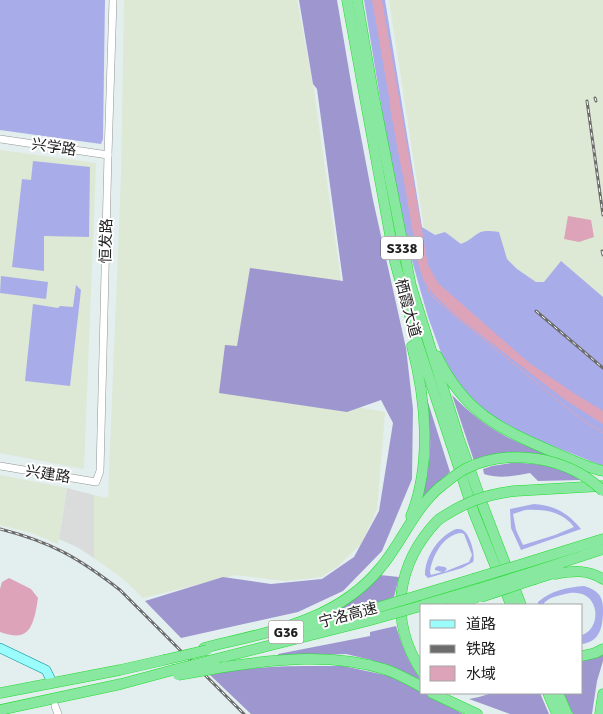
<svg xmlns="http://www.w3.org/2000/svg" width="603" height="714" viewBox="0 0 603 714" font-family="Signika,'Noto Sans SC',sans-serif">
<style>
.residential{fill:#dadcdb}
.industrial{fill:#dde8d5}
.grass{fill:#a8adea;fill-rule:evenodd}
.forest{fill:#9e97cf}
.water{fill:#dda3b8}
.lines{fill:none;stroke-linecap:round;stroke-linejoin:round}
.stream{stroke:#dda3b8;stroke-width:1}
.minor-casing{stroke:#959595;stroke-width:8}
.major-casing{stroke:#008b97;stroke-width:10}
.highway-casing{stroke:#21dc2e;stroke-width:11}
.minor{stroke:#fff;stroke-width:7}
.major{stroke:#9afdfb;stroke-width:9}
.highway{stroke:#89e89f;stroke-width:10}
.rail-casing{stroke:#6c6c6c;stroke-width:3}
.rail{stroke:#fff;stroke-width:1;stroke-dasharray:4;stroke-linecap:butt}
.highway-bridge-casing{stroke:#21dc2e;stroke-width:11;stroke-linecap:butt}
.highway-bridge{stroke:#89e89f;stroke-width:10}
.labels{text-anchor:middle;stroke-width:4;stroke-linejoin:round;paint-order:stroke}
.shield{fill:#fff;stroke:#626262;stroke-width:1}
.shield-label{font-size:14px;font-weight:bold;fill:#1e1e1e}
.street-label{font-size:15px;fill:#1e1e1e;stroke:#fff}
</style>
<rect width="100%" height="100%" fill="#e3eeef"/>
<path class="residential" d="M67,488L94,495V558L77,547L59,539Z"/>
<g class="industrial">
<path d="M124,0H297L314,91L355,379L352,406L385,412L377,509L362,543L337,567L321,577L286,581L236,575L143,598L122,578L94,558V495L108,498L121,178Z"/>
<path d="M389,0H603V379L424,228Z"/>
<path d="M0,150L96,163L84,469L0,453Z"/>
<path d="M0,475L67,488L58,544L32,533L0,525Z"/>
</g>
<g class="grass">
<path d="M0,0H105L103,139L101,144L0,130Z"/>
<path d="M364,0H385L422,227L435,235L445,232L461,244C480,236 474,228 499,232L507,259L517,269L536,282H544L561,261L603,297V466L530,437L488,414L460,388L444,361L428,317L399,215Z"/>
<path d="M33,161L90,167L89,237L44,236V271L12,267L22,179L31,180Z"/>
<path d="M1,276L48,282L46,299L0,293Z"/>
<path d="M76,285L81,290L70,386L25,381L33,304L58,308L60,306L73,307Z"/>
<path d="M534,504C555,506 567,512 581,529L521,550L511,528L510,509ZM525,510C544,509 562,511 574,527L555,535L523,545L516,530L513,514Z"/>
<path d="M456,529C460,529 462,529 464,531C470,535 476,556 473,562L462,568L428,578L425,575C425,556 439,536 456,529ZM461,533L464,534L472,555L469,562L444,572L447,569L445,567L438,566L435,568V570L442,572L431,575L430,572C432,556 443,535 461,533Z"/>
<path d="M584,586C590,588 596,590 600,596C603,601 603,606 603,611C603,626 600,642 582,644V635C603,629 601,585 565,594C557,596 550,597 544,603V605H538V602C550,591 568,587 584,586Z"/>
</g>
<g class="forest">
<path d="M299,0H337L354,100L373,200L406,348L413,409L412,479L382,551L343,591L298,612L181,638L145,601L223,577L271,584L322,579L354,557L379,511L393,423L381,400L347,412L219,393L225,345L237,346L250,268L343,281L317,89L313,84Z"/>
<path d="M452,395C485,428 508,440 551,455L519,454L474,461Z"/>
<path d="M426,396L450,472L419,500C433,460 433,439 424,398Z"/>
<path d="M511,463C535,463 561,465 580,480L538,481L530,473C515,476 499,479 484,474L483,469L492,466Z"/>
<path d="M380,575L399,577L394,597L349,612L338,614V609Z"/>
<path d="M396,626C402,646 409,663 421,680L371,660L346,654L279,657L278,654L370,636V632Z"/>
<path d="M603,655V661L597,681L592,714H573L563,693H582V661Z"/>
<path d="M343,666L390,676L407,684L463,714H251L210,675C253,665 299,666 343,666Z"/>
<path d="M492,693H540L549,714H510L469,699L479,697Z"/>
</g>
<g class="water">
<path d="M372,0H382L428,265L438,283L528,362L575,394L603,411V424L564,399L459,318L434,295L424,281L419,267Z"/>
<path d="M568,216L591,220L594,237L579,242L564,239Z"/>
<path d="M9,578L31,589L38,598C37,605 36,611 34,618C28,638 18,638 0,632V589L2,582Z"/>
</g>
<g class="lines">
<g class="stream">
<path d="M390,105L402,170"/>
<path d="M427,284L429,293L437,301L581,419L603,433"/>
</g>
<g class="minor-casing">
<g id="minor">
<path d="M0,139L108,155"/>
<path d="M0,466L96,482L100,471L108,155L113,0"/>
<path d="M55,706L58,714"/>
</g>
</g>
<g class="major-casing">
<path id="major" d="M0,648L46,670L51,680"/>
</g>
<g class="highway-casing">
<g id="highway">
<path d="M347,0L395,262L416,338L474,513L511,605"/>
<path d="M357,0L373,92L411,286L459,439L483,506L521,605"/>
<path d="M437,356C464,412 498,428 553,452C569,459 586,467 603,471"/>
<path d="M515,491L602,486"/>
<path d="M411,516C432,464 426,400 412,346"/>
<path d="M529,562L603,539"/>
<path d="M533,572L603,549"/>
<path d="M555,574C572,571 587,569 603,579"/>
<path d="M535,579L560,571"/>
<path d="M420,595L473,579"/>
<path d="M452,603L475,598"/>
<path d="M423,605L478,589"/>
<path d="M304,627L366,611"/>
<path d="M204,648C267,632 337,622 381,567C402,542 414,509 440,487"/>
<path d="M582,656L595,653L603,649"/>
<path d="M216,659L367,621"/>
<path d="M224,667C277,659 332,653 384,669C397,673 409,680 422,687"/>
<path d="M422,672C388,620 396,564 438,520"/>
<path d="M0,693L120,670L164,660"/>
<path d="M432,693L477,714"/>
<path d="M548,693L557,714"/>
<path d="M558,693L567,714"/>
<path d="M0,710L121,684L173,670"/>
<path d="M600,714L603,694"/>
</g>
</g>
<use href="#minor" class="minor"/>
<use href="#major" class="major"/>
<use href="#highway" class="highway"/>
<g class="rail-casing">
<g id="rail">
<path d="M595,98L596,101"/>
<path d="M587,101L603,215"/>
<path d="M602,251L603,255"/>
<path d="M536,311L603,368"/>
<path d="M0,529C51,542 79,558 120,590L244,714"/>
</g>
</g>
<use href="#rail" class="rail"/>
<g class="highway-bridge-casing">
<g id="highway-bridge">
<path d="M440,487C448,481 456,474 465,469C510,447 568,457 603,491"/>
<path d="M438,520C463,503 486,494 515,491"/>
<path d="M473,579L529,562"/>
<path d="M478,589L533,572"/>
<path d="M481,597L535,579"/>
<path d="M366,611L420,595"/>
<path d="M367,621L421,606"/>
<path d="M164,660L207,650"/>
<path d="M173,670L216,659"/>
<path d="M178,675L224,667"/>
</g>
</g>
<use href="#highway-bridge" class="highway-bridge"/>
</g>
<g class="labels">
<g class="shield">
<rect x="381" y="236.5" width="42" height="23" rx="4"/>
<rect x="268.5" y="620.5" width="35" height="23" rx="4"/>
</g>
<g class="shield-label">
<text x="402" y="253">S338</text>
<text x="286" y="637">G36</text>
</g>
<g class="street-label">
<text transform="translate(54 147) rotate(8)" y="5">兴学路</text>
<text transform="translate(106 241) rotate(-89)" y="5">恒发路</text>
<text transform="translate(408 308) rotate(75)" y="5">栖霞大道</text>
<text transform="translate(48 474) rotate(9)" y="5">兴建路</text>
<text transform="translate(348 615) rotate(-15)" y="5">宁洛高速</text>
</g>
</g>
<rect x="420" y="604" width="162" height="90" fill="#ffffff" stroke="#a5a5a5"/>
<rect x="430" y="620" width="25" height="8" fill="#9afdfb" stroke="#a5a5a5"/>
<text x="466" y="629" font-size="15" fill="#1e1e1e">道路</text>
<rect x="430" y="645" width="25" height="8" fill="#6c6c6c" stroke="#a5a5a5"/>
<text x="466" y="654" font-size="15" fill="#1e1e1e">铁路</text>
<rect x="430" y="666" width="25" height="15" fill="#dda3b8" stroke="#a5a5a5"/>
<text x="466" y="679" font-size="15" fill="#1e1e1e">水域</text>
</svg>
